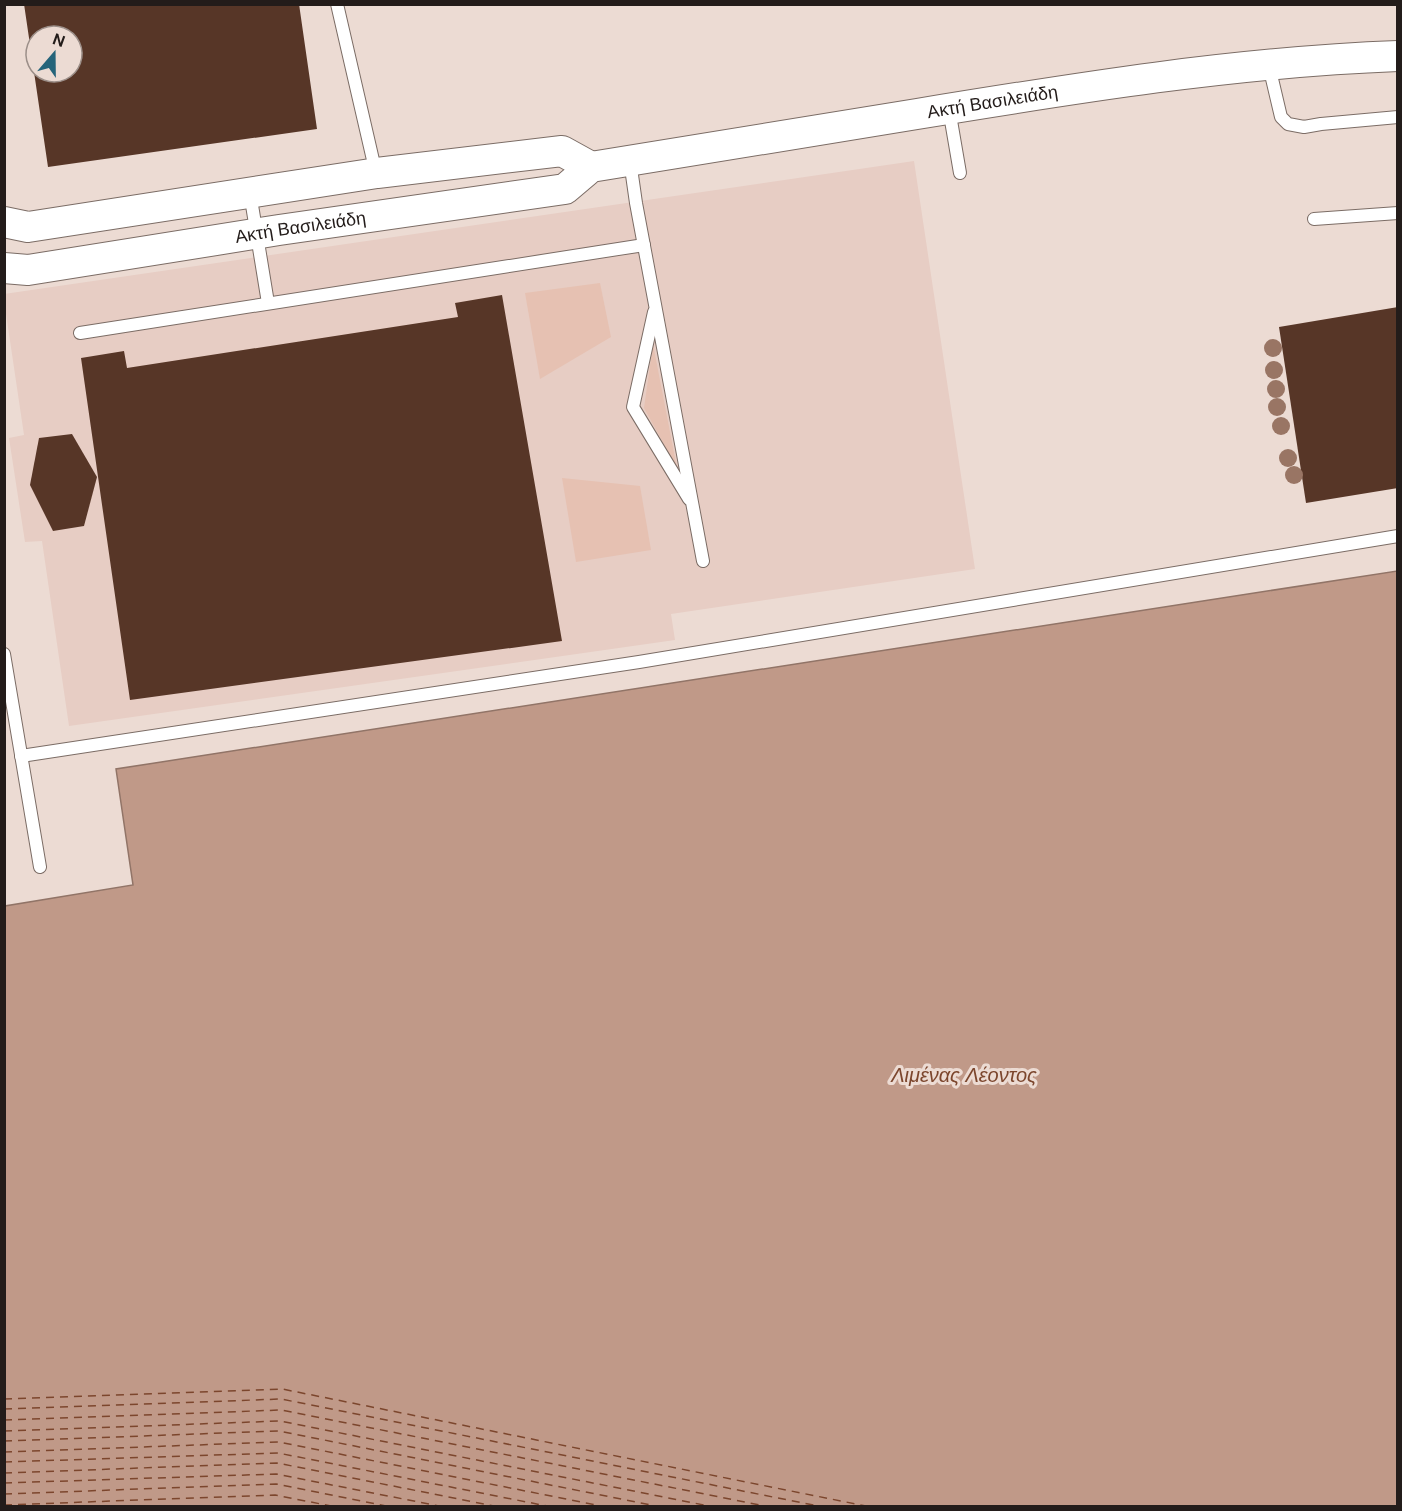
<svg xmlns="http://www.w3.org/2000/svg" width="1402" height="1511" viewBox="0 0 1402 1511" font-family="'DM Sans',sans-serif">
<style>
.built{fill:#e7cdc4}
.green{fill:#e6c1b2}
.water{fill:#c09988;stroke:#917467;stroke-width:1.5}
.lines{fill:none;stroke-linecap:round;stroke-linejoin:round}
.ferry{stroke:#7c462d;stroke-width:1.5;stroke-dasharray:8 6;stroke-linecap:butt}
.building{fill:#573627;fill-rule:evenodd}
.service-casing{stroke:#7b6c65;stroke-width:14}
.tertiary-casing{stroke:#7b6c65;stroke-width:32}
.service{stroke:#fff;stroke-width:12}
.tertiary{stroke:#fff;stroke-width:30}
.tree{fill:#997564}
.labels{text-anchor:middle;stroke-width:6;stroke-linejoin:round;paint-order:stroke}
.street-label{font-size:18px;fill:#231c1a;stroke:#ecdbd3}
.water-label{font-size:20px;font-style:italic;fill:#7c462d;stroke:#ecdbd3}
</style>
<rect width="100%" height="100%" fill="#ecdbd3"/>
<path class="built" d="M914,161L975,569L671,614L675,640L69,726L42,541L25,542L9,438L24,435L5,307L4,294Z"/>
<g class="green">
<path d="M600,283L611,337L540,379L525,293Z"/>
<path d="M653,344L677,468L644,408Z"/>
<path d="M562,478L640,486L651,550L576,562Z"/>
</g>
<path class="water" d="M1397,571V1506H5V906L133,885L116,769Z"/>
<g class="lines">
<g class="ferry">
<path d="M4,1399L282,1389L866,1506"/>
<path d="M4,1409L281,1399L818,1506"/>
<path d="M4,1420L281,1410L765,1506"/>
<path d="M4,1431L280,1421L709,1506"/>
<path d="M4,1441L279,1431L656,1506"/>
<path d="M4,1452L279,1442L601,1506"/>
<path d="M4,1462L278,1453L547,1506"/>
<path d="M4,1473L277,1463L494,1506"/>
<path d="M4,1483L276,1474L439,1506"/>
<path d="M4,1494L276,1484L386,1506"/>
<path d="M4,1505L275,1495L331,1506"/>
<path d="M250,1506H279"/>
</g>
</g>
<g class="building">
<path d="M24,4H299L317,129L48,167ZM36,36H72V72H36Z"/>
<path d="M502,295L562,641L130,700L81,358L124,351L127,368L458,317L455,303Z"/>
<path d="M1398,307V488L1306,503L1279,327Z"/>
<path d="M72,434L97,477L84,526L53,531L30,485L39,438Z"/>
</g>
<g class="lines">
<g class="service-casing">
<g id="service">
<path d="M337,4L376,173"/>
<path d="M1269,66L1281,117L1288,124L1304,127L1321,124L1398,117"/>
<path d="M949,109L960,173"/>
<path d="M630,161L636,203L703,561"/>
<path d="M250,193L268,303"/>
<path d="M1314,219L1398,213"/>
<path d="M654,312L633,407L689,499"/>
<path d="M80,333L644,245"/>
<path d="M4,654L40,867"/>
<path d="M21,756L639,662L1398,536"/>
</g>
</g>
<g class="tertiary-casing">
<g id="tertiary">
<path d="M4,222L28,227L377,173L562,151L591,167"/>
<path id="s1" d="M4,268L28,270L279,230L565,189L591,167C699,149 808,132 917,114C1076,88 1236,62 1398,56"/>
</g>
</g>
<use href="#service" class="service"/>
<use href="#tertiary" class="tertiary"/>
</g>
<g class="tree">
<circle cx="1273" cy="348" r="9"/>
<circle cx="1274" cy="370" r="9"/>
<circle cx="1276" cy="389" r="9"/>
<circle cx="1277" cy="407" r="9"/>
<circle cx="1281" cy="426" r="9"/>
<circle cx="1288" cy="458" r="9"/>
<circle cx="1294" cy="475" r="9"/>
</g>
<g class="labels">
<g class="street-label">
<text dy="6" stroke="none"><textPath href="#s1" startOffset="1008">Ακτή Βασιλειάδη</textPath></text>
<text dy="6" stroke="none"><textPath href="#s1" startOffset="300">Ακτή Βασιλειάδη</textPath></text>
</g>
<g class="water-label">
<text x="964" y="1082">Λιμένας Λέοντος</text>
</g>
</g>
<rect width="1402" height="1511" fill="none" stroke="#231c1a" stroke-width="12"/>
<g transform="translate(54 54) rotate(20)"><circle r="28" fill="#ecdbd3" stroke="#9c8f89" stroke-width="1.5"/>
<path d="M0-4.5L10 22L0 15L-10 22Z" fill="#25647a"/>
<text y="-9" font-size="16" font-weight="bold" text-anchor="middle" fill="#231c1a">N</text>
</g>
</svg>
